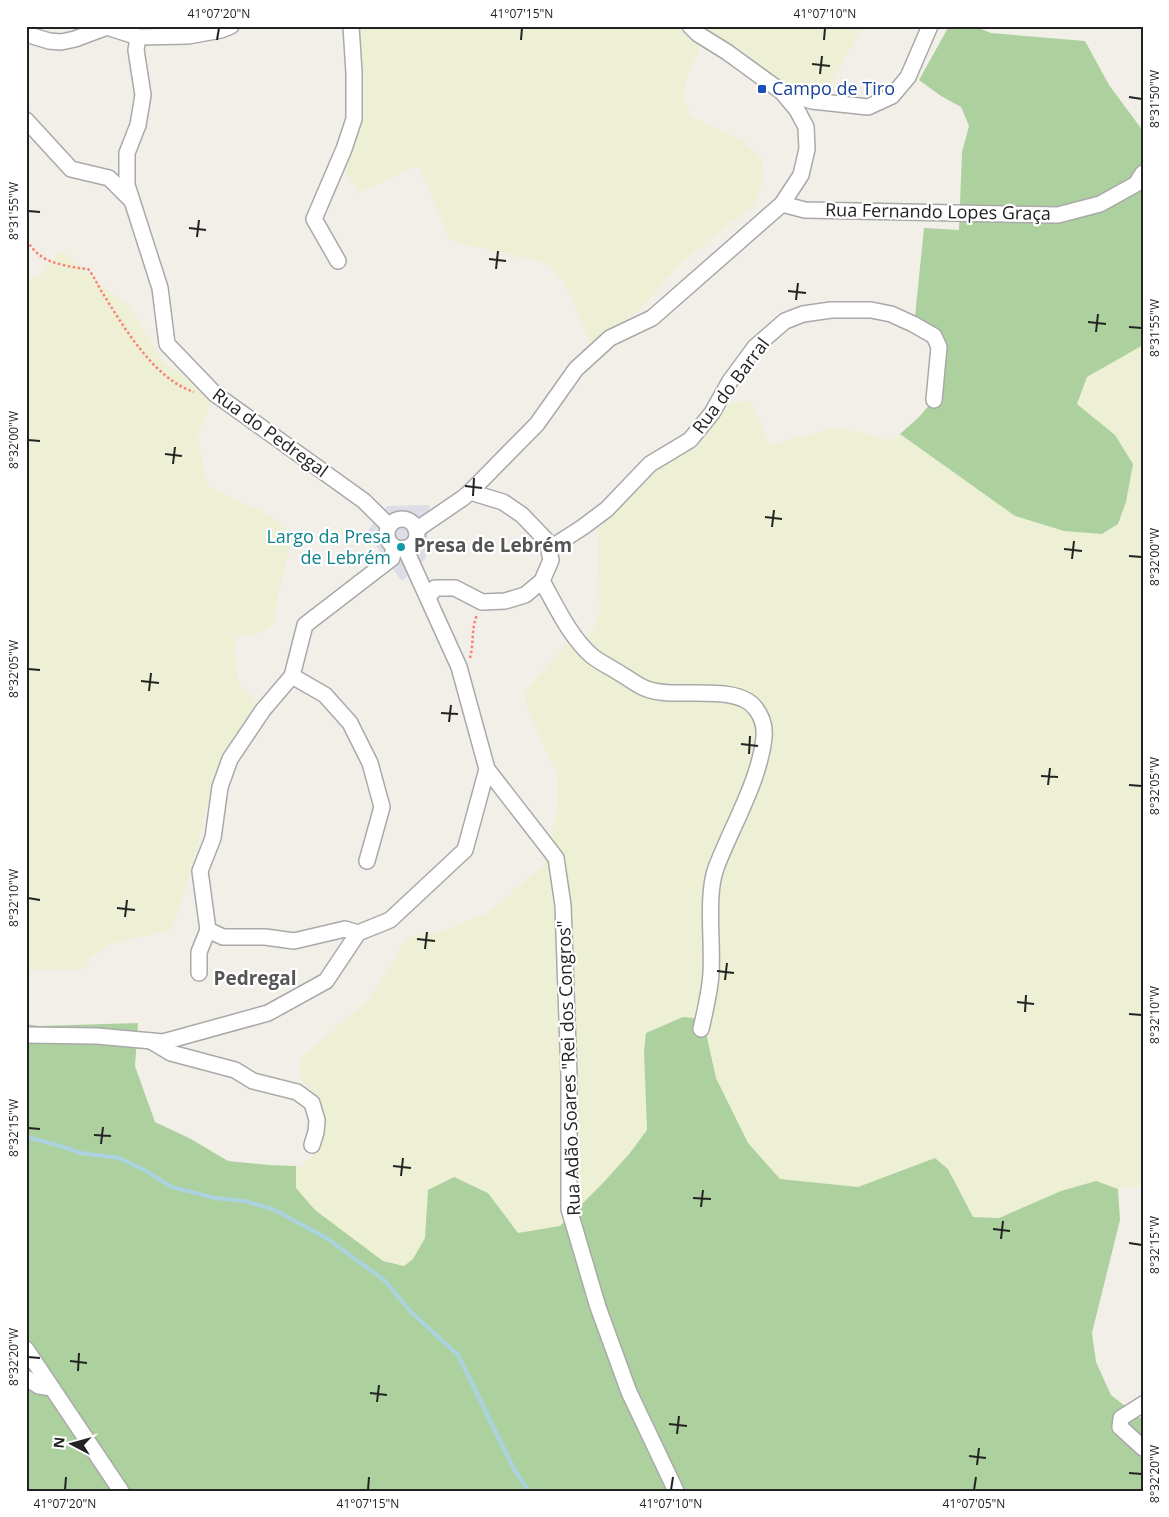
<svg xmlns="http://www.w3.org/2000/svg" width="1169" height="1517" viewBox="0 0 1169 1517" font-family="'Open Sans',sans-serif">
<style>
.farmland{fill:#eef0d5}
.forest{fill:#add19e}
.plaza{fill:#dddde8}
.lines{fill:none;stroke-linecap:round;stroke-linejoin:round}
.stream{stroke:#aad3df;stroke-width:4}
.minor-casing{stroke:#a9a9a9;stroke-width:18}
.path{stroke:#fa8072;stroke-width:2.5;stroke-dasharray:2.5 2.5;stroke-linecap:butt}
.minor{stroke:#fff;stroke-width:15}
.ticks{fill:none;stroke:#222;stroke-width:2}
.transit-dot{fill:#1a4fb4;stroke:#fff;stroke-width:2}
.culture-dot{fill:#0f9aa8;stroke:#fff;stroke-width:2}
.labels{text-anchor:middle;stroke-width:4.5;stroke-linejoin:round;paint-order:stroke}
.transit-label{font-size:18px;fill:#164399;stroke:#fff;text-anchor:start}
.street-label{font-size:18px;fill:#222;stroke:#fff}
.culture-label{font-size:18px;fill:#0d838f;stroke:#fff;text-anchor:end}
.neighbourhood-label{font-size:19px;font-weight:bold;fill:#555;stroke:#fff}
.neatline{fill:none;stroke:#222;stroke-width:2}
.ticks-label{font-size:12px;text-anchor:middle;fill:#222}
</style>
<rect width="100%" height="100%" fill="#f2efe9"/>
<g class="farmland">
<path d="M356,26H864L845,57L825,93H799L732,56L717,39L700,48L686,78L684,99L691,117L741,139L761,158L764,177L754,205L682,262L640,309L591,345L565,284L547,263L451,241L418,165L358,193L341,163L358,130Z"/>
<path d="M61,249L92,277L130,307L163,362L213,396L198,437L207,486L272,516L293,535L277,599L275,622L262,633L236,637L235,653L238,681L256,702L217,770L188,879L172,930L110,944L92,956L84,970H26V280L41,275Z"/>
<path d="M1143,345V1186L1118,1189L1096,1181L1061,1191L999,1218L973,1217L948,1169L935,1158L858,1187L780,1179L748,1143L716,1078L703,1019L646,1033L644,1052L647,1130L630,1153L603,1183L560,1226L518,1233L488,1193L428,1191L425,1238L413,1259L404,1266L383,1261L315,1210L296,1188V1166L302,1167L320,1146L317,1111L313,1092L300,1079L299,1060L370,998L407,938L447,929L488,913L544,864L558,809V776L527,709L526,691L565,645L591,635L599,614L598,531L628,486L723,406L751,400L770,445L838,427L893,441L900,434L1015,516L1064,531L1102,534L1118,524L1126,502L1115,435L1077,404L1087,377Z"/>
</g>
<g class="forest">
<path d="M949,26H974L991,33L1085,41L1109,85L1143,131V345L1087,377L1077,404L1115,435L1133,464L1126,502L1118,524L1102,534L1064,531L1015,516L900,434L918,418L938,395L944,340L914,326L924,228L959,230L962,152L969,126L961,107L941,96L919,80Z"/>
<path d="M683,1017L703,1019L716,1078L748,1143L780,1179L858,1187L935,1158L948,1169L973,1217L999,1218L1061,1191L1096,1181L1118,1189L1120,1220L1092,1333L1096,1362L1111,1395L1143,1420V1491H26V1024L39,1026L138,1023L135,1066L155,1122L191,1139L228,1161L269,1165L296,1166V1188L315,1210L383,1261L404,1266L413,1259L425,1238L428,1190L454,1177L488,1193L518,1233L560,1226L603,1183L630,1153L647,1130L644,1052L646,1033Z"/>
</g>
<path class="plaza" d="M430,505L426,558L402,581L366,533L387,506Z"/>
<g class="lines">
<path class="stream" d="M26,1137L57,1145L81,1153L119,1158L146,1171L172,1187L215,1198L244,1201L273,1209L328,1239L384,1280L411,1312L458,1355L514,1469L529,1491"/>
<g class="minor-casing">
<g id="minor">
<path d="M690,26L698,34L727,52L782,92L812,101L868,107L892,96L908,77L930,26"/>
<path d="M26,34L49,41L61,42L75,39L107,27L138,37L188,36L221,30L231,26"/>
<path d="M138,37L136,50L143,95L138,125L127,153V185L160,288L167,344L215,394L364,501L389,526"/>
<path d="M26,120L71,169L109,178L131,200"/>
<path d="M782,204L805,210L1058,215L1100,204L1136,184L1143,173"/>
<path d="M338,261L314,219L344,149L354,119V73L351,26"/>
<circle cx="402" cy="534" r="15"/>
<path d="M416,530L463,498L470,492L537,424L576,369L610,338L652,318L782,204L801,175L807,149L806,127L797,110L782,92"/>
<path d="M549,549L583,527L607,509L650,464L690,440L712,413L730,381L755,347L785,321L803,314L831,310H871L891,314L913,324L934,336L939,347L934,400"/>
<path d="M542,581C556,606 570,637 592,656C601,663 612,668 621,674C630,679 638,686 647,689C674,700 738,682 756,709C762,717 765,727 764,737C760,780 731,828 716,868C706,895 713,943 711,973C710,992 705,1011 701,1029"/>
<path d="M428,598L435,588H455L482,602L505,601L525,595L542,581L551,560L547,541L522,515L503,502L470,492"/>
<path d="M292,676L325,695L350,723L370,763L382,807L367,861"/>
<path d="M487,769L556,858L563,905L569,1076V1209L598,1307L629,1392L676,1491"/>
<path d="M358,933L345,929L294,941L265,937H223L208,930L200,871L213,838L220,787L230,759L263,710L292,676L305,625L392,558L394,547"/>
<path d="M199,973V952L208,930"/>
<path d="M26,1035L97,1036L163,1042L268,1013L326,981L358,933L390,920L465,850L487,769L459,667L405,548"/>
<path d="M151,1041L171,1053L235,1070L253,1081L297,1092L312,1103L317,1120L316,1132L312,1145"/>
<path d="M26,1349L121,1491"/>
<path d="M26,1378L39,1386L52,1388"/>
<path d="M1143,1404L1121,1418L1120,1427L1143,1448"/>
</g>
</g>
<g class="path">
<path d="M26,241C31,246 35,252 41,256C51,264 75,268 88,269C94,276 97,284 102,292C123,326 154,379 194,392"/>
<path d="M470,658C474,644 471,629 477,615"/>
</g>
<use href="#minor" class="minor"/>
</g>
<path class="ticks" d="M217,40L219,28M521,40L522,28M824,40L825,28M812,64L830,66M820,74L822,56M1129,97L1142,99M28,211L40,212M189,228L206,230M197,237L199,220M489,259L506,261M496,269L498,251M788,291L806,293M796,300L798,283M1088,322L1106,324M1129,327L1142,328M1096,332L1098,314M28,440L40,441M165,454L182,456M173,464L175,447M465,486L482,488M473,496L474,478M765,517L782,519M772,527L774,510M1064,549L1082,551M1129,556L1142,557M1072,559L1074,541M28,669L40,670M141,681L159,683M149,691L151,673M441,713L458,714M449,722L451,705M741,744L758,746M749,754L750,736M1041,776L1058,777M1048,785L1050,768M1129,785L1142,786M28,898L40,900M117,908L135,910M125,917L127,900M417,939L435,941M425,949L427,932M717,971L734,973M725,980L727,963M1017,1002L1034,1004M1025,1012L1026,995M1129,1014L1142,1015M28,1128L40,1129M94,1135L111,1136M101,1144L103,1127M393,1166L411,1168M401,1176L403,1158M693,1198L711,1199M701,1207L703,1190M993,1229L1010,1231M1001,1239L1003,1221M1129,1243L1142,1245M28,1357L40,1358M70,1361L87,1363M78,1371L79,1353M370,1393L387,1395M377,1402L379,1385M669,1424L687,1426M677,1434L679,1416M969,1456L986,1458M977,1465L979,1448M1129,1473L1142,1474M65,1490L66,1477M368,1490L369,1477M671,1490L673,1477M974,1490L976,1477"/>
<rect class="transit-dot" x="757" y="84" width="10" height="10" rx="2.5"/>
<circle class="culture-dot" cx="401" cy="547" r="5"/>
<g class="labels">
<g class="transit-label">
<text x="772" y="95">Campo de Tiro</text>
</g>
<g class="street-label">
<text transform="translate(938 212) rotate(1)" y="6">Rua Fernando Lopes Graça</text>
<text transform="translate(731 386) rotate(-53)" y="6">Rua do Barral</text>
<text transform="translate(270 433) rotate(36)" y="6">Rua do Pedregal</text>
<text transform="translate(569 1068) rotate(-92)" y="6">Rua Adão Soares "Rei dos Congros"</text>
</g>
<g class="culture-label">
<text x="391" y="543">Largo da Presa<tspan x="391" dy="21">de Lebrém</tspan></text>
</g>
<g class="neighbourhood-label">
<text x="493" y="552">Presa de Lebrém</text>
<text x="255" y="985">Pedregal</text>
</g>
</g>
<rect width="1169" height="1517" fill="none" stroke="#ffffff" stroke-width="55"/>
<g transform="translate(72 1444) rotate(276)" stroke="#ffffff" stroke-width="4" paint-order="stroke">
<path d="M0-4L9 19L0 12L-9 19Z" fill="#222222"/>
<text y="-8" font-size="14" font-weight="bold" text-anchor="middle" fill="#222222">N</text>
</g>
<rect x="28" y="28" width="1114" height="1462" class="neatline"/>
<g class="ticks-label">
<text x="219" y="18">41°07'20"N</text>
<text x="522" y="18">41°07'15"N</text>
<text x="825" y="18">41°07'10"N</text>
<text transform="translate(1155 99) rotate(-90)" y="4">8°31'50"W</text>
<text transform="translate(14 211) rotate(-90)" y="4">8°31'55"W</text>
<text transform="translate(1155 328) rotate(-90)" y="4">8°31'55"W</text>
<text transform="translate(14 440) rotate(-90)" y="4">8°32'00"W</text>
<text transform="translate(1155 557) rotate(-90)" y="4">8°32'00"W</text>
<text transform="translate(14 669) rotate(-90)" y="4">8°32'05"W</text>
<text transform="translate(1155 786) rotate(-90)" y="4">8°32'05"W</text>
<text transform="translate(14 898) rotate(-90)" y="4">8°32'10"W</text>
<text transform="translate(1155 1015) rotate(-90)" y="4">8°32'10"W</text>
<text transform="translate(14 1128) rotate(-90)" y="4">8°32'15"W</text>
<text transform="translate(1155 1245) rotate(-90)" y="4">8°32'15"W</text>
<text transform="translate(14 1357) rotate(-90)" y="4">8°32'20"W</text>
<text transform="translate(1155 1474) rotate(-90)" y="4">8°32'20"W</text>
<text x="65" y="1508">41°07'20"N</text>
<text x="368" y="1508">41°07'15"N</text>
<text x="671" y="1508">41°07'10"N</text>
<text x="974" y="1508">41°07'05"N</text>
</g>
</svg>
